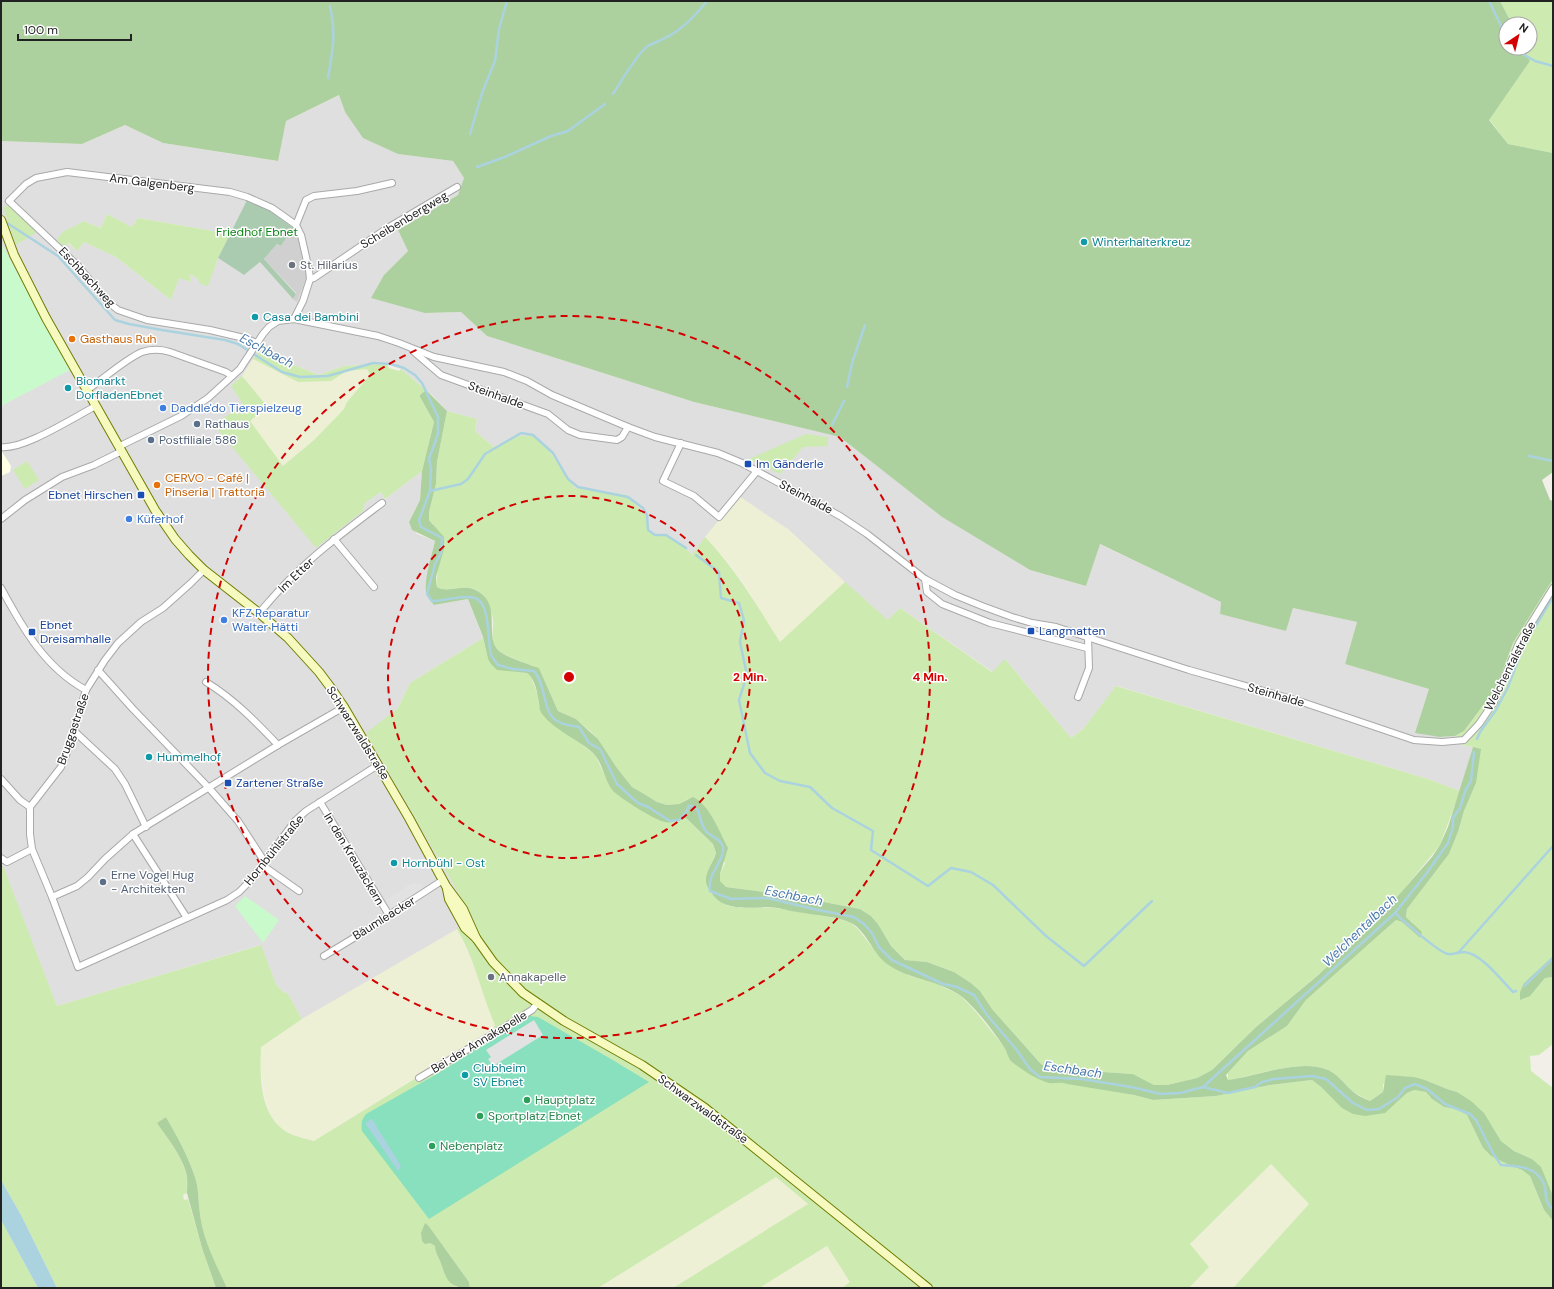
<svg xmlns="http://www.w3.org/2000/svg" width="1554" height="1289" viewBox="0 0 1554 1289" font-family="'DM Sans',sans-serif">
<style>
.residential{fill:#e0dfdf;fill-rule:evenodd}
.education{fill:#ffffe5}
.religious{fill:#d0d0d0}
.farmland{fill:#eef0d5}
.grass{fill:#cdebb0}
.forest{fill:#add19e}
.cemetery{fill:#aacbaf}
.park{fill:#c8facc}
.pitch{fill:#88e0be}
.parking{fill:#e2e2e2}
.water{fill:#aad3df}
.lines{fill:none;stroke-linecap:round;stroke-linejoin:round}
.stream{stroke:#aad3df;stroke-width:2.5}
.minor-casing{stroke:#a9a9a9;stroke-width:8}
.secondary-casing{stroke:#707d05;stroke-width:10}
.minor{stroke:#fff;stroke-width:6}
.secondary{stroke:#f7fabf;stroke-width:8}
.ring{fill:none;stroke:#d40000;stroke-width:2;stroke-dasharray:7 5}
.culture-dot{fill:#0f9aa8;stroke:#fff;stroke-width:1.5}
.worship-dot{fill:#6b7280;stroke:#fff;stroke-width:1.5}
.food-dot{fill:#e8710a;stroke:#fff;stroke-width:1.5}
.shop-dot{fill:#3f7fe0;stroke:#fff;stroke-width:1.5}
.service-dot{fill:#5c6f8a;stroke:#fff;stroke-width:1.5}
.transit-dot{fill:#1a4fb4;stroke:#fff;stroke-width:1.5}
.leisure-dot{fill:#2e9e5b;stroke:#fff;stroke-width:1.5}
.labels{text-anchor:middle;stroke-width:3;stroke-linejoin:round;paint-order:stroke}
.street-label{font-size:12px;fill:#222;stroke:#fff}
.park-label{font-size:12px;fill:#0c8416;stroke:#fff}
.culture-label{font-size:12px;fill:#0d838f;stroke:#fff;text-anchor:start}
.worship-label{font-size:12px;fill:#5b616d;stroke:#fff;text-anchor:start}
.food-label{font-size:12px;fill:#c56008;stroke:#fff;text-anchor:start}
.shop-label{font-size:12px;fill:#366cbe;stroke:#fff;text-anchor:start}
.service-label{font-size:12px;fill:#4e5e75;stroke:#fff;text-anchor:start}
.transit-label{font-size:12px;fill:#164399;stroke:#fff;text-anchor:start}
.leisure-label{font-size:12px;fill:#27864d;stroke:#fff;text-anchor:start}
.water-label{font-size:13px;font-style:italic;fill:#4a7aab;stroke:#fff}
.centre{fill:#d40000;stroke:#fff;stroke-width:2}
.ring-label{font-size:12px;text-anchor:middle;font-weight:bold;fill:#d40000;stroke:#fff;stroke-width:3;stroke-linejoin:round;paint-order:stroke}
</style>
<rect width="100%" height="100%" fill="#f2efe9"/>
<path class="residential" d="M339,95L345,112L398,154L453,161L464,178L458,195L398,230L408,251L384,275L425,313L461,312L487,336L694,402L841,437L942,517L1030,570L1086,586L1099,544L1222,602L1220,614L1286,631L1293,608L1357,622L1345,664L1429,689L1440,737L1455,736L1462,745L1473,747L1460,791L1428,779L1117,686L1083,729L1071,738L1006,660L993,672L900,608L888,621L846,584L789,530L739,497L692,555L684,546L666,535L657,536L647,531L627,495L575,489L545,445L516,436L494,447L475,431L477,419L447,411L432,395L401,369L387,364L344,366L319,375L281,360L264,344L242,376L231,386L363,511L365,503L381,492L385,499L422,471L420,500L409,522L417,534L435,541L430,562L426,591L434,605L468,599L483,638L410,683L398,708L367,733L475,920L302,1019L288,994L282,991L276,984L260,945L57,1006L1,864V406L70,369L1,244V141L82,144L125,125L163,143L277,161L286,121ZM247,200L266,208L293,228L299,235L297,302L260,262L244,275L218,258L208,285L190,274L191,282L179,277L171,300L116,257L84,242L77,251L68,243L75,227L83,221L101,228L107,214L132,227L138,218L230,234Z"/>
<path class="education" d="M1,450L11,466L10,472L1,476Z"/>
<path class="religious" d="M293,228L299,235L308,273L297,302L293,299L296,293L264,259L277,244L281,246Z"/>
<g class="farmland">
<path d="M253,359L298,382L331,381L347,371L367,369L370,375L347,402L344,409L314,440L282,467L250,421L267,406L242,376Z"/>
<path d="M739,496L789,530L845,582L780,643L742,581L728,562L705,537Z"/>
<path d="M457,929L465,942L472,960L495,1025L493,1029L314,1141L296,1136L280,1128L271,1116L266,1102L260,1067L261,1047L302,1019Z"/>
<path d="M1271,1164L1309,1204L1233,1288H1189L1209,1267L1190,1245Z"/>
<path d="M776,1177L809,1204L673,1288H598Z"/>
<path d="M828,1246L851,1283L842,1288H759Z"/>
</g>
<g class="grass">
<path d="M1500,1H1553V153L1508,144L1489,119L1530,61L1523,48H1530V24H1512Z"/>
<path d="M9,205L37,232L16,245L3,207Z"/>
<path d="M107,214L132,227L138,218L230,234L218,258L208,286L200,284L198,279L190,274L191,282L179,278L171,300L116,257L84,242L77,251L69,243L64,246L57,241C61,228 74,229 83,221L101,228Z"/>
<path d="M264,344L281,360L319,375L344,366L387,364L389,368L399,371L401,369L426,390L420,395V397L434,422L422,471L385,499L381,492L365,503L363,511L316,548L214,425L243,404L231,386L242,376L267,406L250,421L283,466L314,440L344,409L347,402L370,375L367,369L347,371L331,381L298,382L253,359Z"/>
<path d="M447,411L477,419L475,431L494,447L516,436H532L545,445L575,488L627,495L648,518L647,531L657,536L666,535L684,546L692,555L705,537C736,569 757,606 780,642L845,582L888,620L900,608L992,672L1005,659L1071,738L1083,729L1116,686L1428,779L1460,791L1440,845L1383,915L1351,947L1256,1027L1212,1070L1197,1078L1167,1085H1154L1133,1074L1088,1071L1071,1065L1050,1070L1040,1063L992,1009L980,991L971,983L954,972L927,962L905,960L891,946L878,924L871,916L860,909L788,895L726,887L720,882V874L725,863L688,799L679,804L667,805L657,802L632,787L617,768L598,739L590,731L576,719L558,711L539,668C530,665 505,656 499,651C489,643 494,629 493,619C492,613 488,600 484,596C469,579 450,595 437,587L436,583L439,563L433,524L429,520V512L436,484L437,462Z"/>
<path d="M806,434L828,437V446L803,447L780,474L749,459Z"/>
<path d="M27,461L39,480L25,489L13,470Z"/>
<path d="M1553,579V956L1524,983L1535,990L1545,978L1553,977V1044L1539,1055L1530,1056L1531,1071L1553,1088V1196L1532,1159L1514,1151L1501,1141L1493,1128L1457,1092L1447,1089L1425,1080L1383,1084V1092L1370,1101C1363,1097 1355,1094 1349,1088C1343,1082 1336,1073 1328,1070C1300,1058 1257,1076 1228,1080V1073L1248,1051L1287,1026L1306,1000L1396,920L1402,922L1420,938L1421,935L1413,923L1406,917L1407,909L1449,854L1458,832L1464,811L1476,783L1473,747L1462,745L1455,736L1464,731L1496,688L1513,643Z"/>
<path d="M483,638L488,659L511,671L527,673L530,675L539,697V707L570,735L595,755L607,780L675,822L686,818L713,844L716,853L707,873L708,887L713,895L719,901L728,906L744,908H776L836,918L850,922L858,929L872,947L910,976L937,984L954,992L962,997L976,1012L1005,1048L1011,1061L1050,1083L1064,1082L1134,1095L1153,1100L1216,1096L1270,1085L1312,1080C1327,1091 1337,1104 1354,1114L1395,1104L1407,1093L1414,1090L1426,1092L1432,1099L1444,1107L1455,1109L1467,1115L1483,1148L1491,1156L1507,1164L1522,1170L1530,1176L1544,1210L1553,1221V1288H1233L1309,1204L1271,1164L1190,1244L1209,1267L1189,1288H842L850,1282L827,1246L759,1288H673L808,1204L776,1177L598,1288H470L469,1282L428,1225L425,1223L430,1243L435,1246C435,1252 438,1256 440,1261C445,1272 447,1282 458,1288H227C216,1265 203,1240 200,1214C198,1201 199,1189 195,1177C188,1156 177,1136 166,1117L158,1123C167,1137 181,1156 186,1172C188,1179 187,1186 187,1193L183,1195L184,1200L188,1199L202,1248L216,1288H57L21,1215L1,1180V868L3,866L57,1006L261,945L276,984L282,991L288,994L302,1019L261,1047C260,1072 259,1108 280,1127C288,1135 303,1138 314,1141L484,1036L493,1029L495,1025C481,993 475,959 457,929L474,920L366,733L398,708L410,683Z"/>
<path d="M1,1220L38,1288H1Z"/>
</g>
<g class="forest">
<path d="M1,1H1500L1512,24H1506V48H1523L1530,61L1489,120L1508,144L1553,153V472L1542,480L1550,500L1553,501V579L1513,643L1496,688L1464,731L1455,736L1440,737L1415,733L1429,689L1345,664L1357,622L1293,608L1286,631L1220,614L1221,602L1100,544L1086,586L1030,570L942,517L840,437L694,402L487,336L461,312L425,313L371,298L384,275L408,251L398,230L458,195L464,178L453,161L398,154L363,138L345,112L339,95L286,121L278,161L163,143L125,125L82,144L1,141Z"/>
<path d="M426,390L447,411L437,462L436,484L429,512V520L444,537V549L436,577V583L437,587C451,595 467,579 484,596C499,611 485,639 499,651C504,656 530,665 539,668L558,711L576,719L589,731L598,739L617,768L632,787L644,794L657,802L667,805L679,804L693,797C710,805 720,833 728,848L720,874V881L726,887L788,895L860,909L871,916L878,924L891,946L905,960L927,962L954,972L971,983L980,991L992,1009L1040,1063L1050,1070L1071,1065L1088,1071L1133,1074L1154,1085H1167L1197,1078L1212,1070L1256,1027L1317,976L1369,929L1432,857L1440,845L1448,827L1473,747L1481,749L1476,783L1464,811L1458,832L1449,854L1407,909L1406,917L1422,932L1420,938L1402,922L1396,920L1306,1000L1287,1026L1248,1051L1226,1075L1228,1080C1257,1076 1301,1058 1328,1070C1336,1073 1343,1082 1349,1088C1355,1094 1362,1098 1370,1101L1383,1092L1386,1075L1414,1077L1425,1080L1447,1089L1457,1092L1471,1101L1484,1113L1501,1141L1514,1151L1532,1159L1541,1167L1553,1196V1221L1544,1210L1530,1176L1522,1170L1507,1164L1491,1156L1483,1148L1467,1115L1455,1109L1444,1107L1432,1099L1426,1092L1414,1090L1407,1093L1385,1113L1365,1116L1353,1114L1342,1108L1321,1087L1312,1080L1270,1085L1216,1096L1153,1100L1134,1095L1067,1084C1061,1081 1055,1084 1049,1083C1037,1080 1022,1070 1012,1062C1008,1059 1007,1051 1004,1047C994,1032 975,1007 961,996C939,980 909,980 887,964C872,953 866,929 849,922C835,916 819,916 804,913C795,912 787,910 778,908C756,905 724,915 711,892C709,889 706,885 706,881C705,872 714,861 716,853L713,844L686,818C679,820 672,824 665,822C656,821 620,798 613,791C604,780 603,763 593,753C578,739 555,731 542,714C538,708 540,703 538,697C537,689 533,677 527,673L497,670L491,664L488,659L483,637L468,599L434,605C431,601 427,597 426,592C424,578 432,555 435,541L412,530L409,522L420,500L422,471L434,422L420,397V395Z"/>
<path d="M1553,956V977L1545,978L1530,996L1520,1000V992L1524,983Z"/>
<path d="M166,1117C177,1136 188,1156 195,1177C199,1189 198,1201 200,1214C203,1240 216,1264 227,1288H216L202,1248L187,1193C187,1186 188,1179 186,1172C181,1155 167,1137 157,1123Z"/>
<path d="M425,1223L428,1225L469,1282L470,1288C447,1288 447,1279 440,1261C438,1256 435,1252 435,1246L430,1243L425,1244L422,1241L421,1233Z"/>
</g>
<path class="cemetery" d="M247,200L266,208L293,228L281,246L277,244L264,259L296,294L293,299L260,262L244,275L218,258Z"/>
<g class="park">
<path d="M1,243L70,370L1,406Z"/>
<path d="M245,896L279,920L263,943L235,906Z"/>
</g>
<path class="pitch" d="M530,1016L538,1017L611,1059L649,1082L429,1219L362,1131C361,1124 361,1120 366,1114L435,1075Z"/>
<g class="parking">
<path d="M412,883L421,884L427,891L389,915L381,903Z"/>
<path d="M534,1020L543,1035L493,1066L488,1059L491,1057L486,1050Z"/>
</g>
<g class="water">
<path d="M372,1119L401,1166L398,1171L365,1123Z"/>
<path d="M1,1180L21,1215L57,1288H38L1,1220Z"/>
</g>
<g class="lines">
<g class="stream">
<path d="M1489,1L1506,36"/>
<path d="M1512,48L1535,61L1553,66"/>
<path d="M328,78C333,50 336,33 330,6"/>
<path d="M613,94C621,82 637,53 648,46C653,43 660,41 665,38C682,30 696,15 707,1"/>
<path d="M470,134L482,93L495,61L499,29L507,1"/>
<path d="M477,167L505,157L551,136L568,131L605,104"/>
<path d="M4,221L58,256L115,320L129,324L162,330L225,340L238,344L282,372L300,377L328,376L373,363L391,364L404,368L415,375L422,383L438,417V434L429,459L431,468L430,491L419,520L421,527L442,538L441,553L435,564L427,594L432,601C445,601 463,594 475,598C491,603 487,641 491,654C492,658 496,662 498,665L513,669L534,671C546,684 543,714 557,721C564,725 571,726 579,727L589,743L600,749L617,784L638,803L648,807L670,821L679,820L686,812L689,806H693L698,810C700,817 701,824 705,830C710,837 721,838 723,847C725,861 707,873 710,891L731,899L767,898L818,910L854,917L864,924L872,933L879,947L892,960L943,984L957,987L974,995L987,1015L1016,1049L1030,1069L1040,1077L1082,1079L1131,1087L1161,1094L1180,1093L1203,1087L1228,1093L1255,1087L1262,1082L1274,1079L1312,1076L1326,1079L1353,1103L1367,1110L1379,1109L1398,1097L1405,1088L1415,1084L1427,1089L1445,1104L1470,1114L1476,1120L1494,1155L1501,1165C1517,1166 1537,1166 1544,1184C1548,1195 1542,1198 1553,1210"/>
<path d="M847,387L852,363L865,325"/>
<path d="M832,425L844,401"/>
<path d="M1529,456L1553,461"/>
<path d="M430,491L461,484L468,479L485,454L521,433L533,435L553,453L568,479L578,487L628,497L643,508L647,515L648,530L655,535H666L686,548"/>
<path d="M696,555L719,572L721,598L739,603L744,620L740,642L747,675L739,700L750,753L765,773L780,781L810,787L832,808L873,831L871,850L928,886L951,868L971,872L993,885L1046,936L1084,966L1152,901"/>
<path d="M1477,739L1480,732L1496,710L1508,687L1523,647L1553,597"/>
<path d="M1395,913C1405,922 1438,952 1448,954C1453,955 1459,952 1464,952C1481,953 1501,980 1513,992L1516,991"/>
<path d="M1458,953L1553,846"/>
<path d="M1524,986L1553,958"/>
<path d="M1203,1087L1395,913L1426,874L1448,843L1453,827V818L1460,808L1466,789L1471,781L1474,752"/>
</g>
<g class="minor-casing">
<g id="minor">
<path d="M9,201L26,184L36,178L67,172L230,192L247,197L272,208L296,225L301,235L309,270L310,279L303,301L294,319"/>
<path d="M9,201L78,266L108,302L118,310L147,320L210,330L244,338L257,343"/>
<path d="M296,225L306,200L314,196L357,191L392,183"/>
<path d="M310,279L314,278L389,227L457,187"/>
<path d="M413,351L441,375L548,414L568,430L580,435L617,440L622,437L628,427"/>
<path d="M87,390C102,380 127,358 142,352C151,349 161,349 170,352L226,372L232,376"/>
<path d="M681,443L663,481L694,496L719,517L757,471"/>
<path d="M120,446L181,416L208,398L240,369L263,334L269,327L278,321L294,319L378,336L399,343L434,357L504,372L527,381L552,395L628,427L655,437L718,453L742,463L840,516L867,534L925,579L955,595L982,606L1012,617L1032,623L1056,627L1189,670L1302,702L1414,740L1442,742L1464,740L1479,724L1494,702L1519,643L1553,588"/>
<path d="M1,447C24,450 74,417 96,406"/>
<path d="M1,519L25,500L62,477L94,465L122,451"/>
<path d="M334,539L374,587"/>
<path d="M204,570L191,583L163,608L141,622L118,643L105,660L86,690L66,755L61,767L30,807V834L32,849L52,897L78,967L227,900L239,892L252,879L295,821L306,811L378,765"/>
<path d="M925,579L927,592L942,604L990,623L1087,648"/>
<path d="M1,588C22,627 45,668 86,690"/>
<path d="M259,613C268,603 277,592 286,583C315,553 349,528 382,503"/>
<path d="M98,670L133,709L209,788L238,821L264,861"/>
<path d="M206,682C234,699 256,722 278,745"/>
<path d="M1078,697L1089,668L1088,637"/>
<path d="M73,730L115,769L125,784L146,827"/>
<path d="M1,779L20,800L30,807"/>
<path d="M320,802L389,915"/>
<path d="M133,834L187,918"/>
<path d="M1,858L7,862L32,849"/>
<path d="M262,865L299,891"/>
<path d="M52,897L77,886L88,877L105,859L133,834L278,745L344,707"/>
<path d="M324,956L380,922L389,915L443,880"/>
<path d="M419,1078L500,1030L532,1010L537,1004"/>
</g>
</g>
<g class="secondary-casing">
<g id="secondary">
<path d="M1,220L14,255L46,318L155,510L175,539L189,555L204,570L259,613L288,638L319,672L331,688L344,707L409,818L446,886L463,909L476,938"/>
<path d="M447,889L449,899L465,928L476,938L493,962L523,993L564,1021L642,1065L705,1108L928,1288"/>
</g>
</g>
<use href="#minor" class="minor"/>
<use href="#secondary" class="secondary"/>
</g>
<g class="ring">
<circle cx="569" cy="677" r="181"/>
<circle cx="569" cy="677" r="361"/>
</g>
<g class="culture-dot">
<circle cx="1084" cy="242" r="4"/>
<circle cx="255" cy="317" r="4"/>
<circle cx="68" cy="388" r="4"/>
<circle cx="149" cy="757" r="4"/>
<circle cx="394" cy="863" r="4"/>
<circle cx="465" cy="1075" r="4"/>
</g>
<g class="worship-dot">
<circle cx="292" cy="265" r="4"/>
<circle cx="491" cy="977" r="4"/>
</g>
<g class="food-dot">
<circle cx="72" cy="339" r="4"/>
<circle cx="157" cy="485" r="4"/>
</g>
<g class="shop-dot">
<circle cx="163" cy="408" r="4"/>
<circle cx="129" cy="519" r="4"/>
<circle cx="224" cy="620" r="4"/>
</g>
<g class="service-dot">
<circle cx="197" cy="424" r="4"/>
<circle cx="151" cy="440" r="4"/>
<circle cx="103" cy="882" r="4"/>
</g>
<g class="transit-dot">
<rect x="744" y="460" width="8" height="8" rx="2"/>
<rect x="137" y="491" width="8" height="8" rx="2"/>
<rect x="1027" y="627" width="8" height="8" rx="2"/>
<rect x="28" y="628" width="8" height="8" rx="2"/>
<rect x="224" y="779" width="8" height="8" rx="2"/>
</g>
<g class="leisure-dot">
<circle cx="527" cy="1100" r="4"/>
<circle cx="480" cy="1116" r="4"/>
<circle cx="432" cy="1146" r="4"/>
</g>
<g class="labels">
<g class="street-label">
<text transform="translate(152 183) rotate(7)" y="4">Am Galgenberg</text>
<text transform="translate(404 220) rotate(-31)" y="4">Scheibenbergweg</text>
<text transform="translate(87 277) rotate(47)" y="4">Eschbachweg</text>
<text transform="translate(496 395) rotate(20)" y="4">Steinhalde</text>
<text transform="translate(806 497) rotate(28)" y="4">Steinhalde</text>
<text transform="translate(296 575) rotate(-44)" y="4">Im Etter</text>
<text transform="translate(1510 666) rotate(-63)" y="4">Welchentalstraße</text>
<text transform="translate(1276 695) rotate(16)" y="4">Steinhalde</text>
<text transform="translate(73 729) rotate(-71)" y="4">Bruggastraße</text>
<text transform="translate(358 733) rotate(58)" y="4">Schwarzwaldstraße</text>
<text transform="translate(274 850) rotate(-51)" y="4">Hornbühlstraße</text>
<text transform="translate(354 859) rotate(59)" y="4">In den Kreuzäckern</text>
<text transform="translate(384 918) rotate(-32)" y="4">Bäumleacker</text>
<text transform="translate(479 1042) rotate(-31)" y="4">Bei der Annakapelle</text>
<text transform="translate(703 1109) rotate(36)" y="4">Schwarzwaldstraße</text>
</g>
<g class="park-label">
<text x="257" y="236">Friedhof Ebnet</text>
</g>
<g class="culture-label">
<text x="1092" y="246">Winterhalterkreuz</text>
<text x="263" y="321">Casa dei Bambini</text>
<text x="76" y="385">Biomarkt<tspan x="76" dy="14">DorfladenEbnet</tspan></text>
<text x="157" y="761">Hummelhof</text>
<text x="402" y="867">Hornbühl - Ost</text>
<text x="473" y="1072">Clubheim<tspan x="473" dy="14">SV Ebnet</tspan></text>
</g>
<g class="worship-label">
<text x="300" y="269">St. Hilarius</text>
<text x="499" y="981">Annakapelle</text>
</g>
<g class="food-label">
<text x="80" y="343">Gasthaus Ruh</text>
<text x="165" y="482">CERVO - Café |<tspan x="165" dy="14">Pinseria | Trattoria</tspan></text>
</g>
<g class="shop-label">
<text x="171" y="412">Daddle'do Tierspielzeug</text>
<text x="137" y="523">Küferhof</text>
<text x="232" y="617">KFZ Reparatur<tspan x="232" dy="14">Walter Hätti</tspan></text>
</g>
<g class="service-label">
<text x="205" y="428">Rathaus</text>
<text x="159" y="444">Postfiliale 586</text>
<text x="111" y="879">Erne Vogel Hug<tspan x="111" dy="14">- Architekten</tspan></text>
</g>
<g class="transit-label">
<text x="756" y="468">Im Gänderle</text>
<text x="133" y="499" text-anchor="end">Ebnet Hirschen</text>
<text x="40" y="629">Ebnet<tspan x="40" dy="14">Dreisamhalle</tspan></text>
<text x="1039" y="635">Langmatten</text>
<text x="236" y="787">Zartener Straße</text>
</g>
<g class="leisure-label">
<text x="535" y="1104">Hauptplatz</text>
<text x="488" y="1120">Sportplatz Ebnet</text>
<text x="440" y="1150">Nebenplatz</text>
</g>
<g class="water-label">
<text transform="translate(267 350) rotate(28)" y="5">Eschbach</text>
<text transform="translate(794 895) rotate(11)" y="5">Eschbach</text>
<text transform="translate(1359 930) rotate(-44)" y="5">Welchentalbach</text>
<text transform="translate(1073 1069) rotate(8)" y="5">Eschbach</text>
</g>
</g>
<circle cx="569" cy="677" r="6" class="centre"/>
<g class="ring-label">
<text x="750" y="681">2 Min.</text>
<text x="930" y="681">4 Min.</text>
</g>
<rect width="1554" height="1289" fill="none" stroke="#222222" stroke-width="4"/>
<g transform="translate(1518 36) rotate(35)"><circle r="19" fill="#ffffff" stroke="#a7a7a7"/>
<path d="M0-3L7 15L0 10L-7 15Z" fill="#d40000"/>
<text y="-6" font-size="11" font-weight="bold" text-anchor="middle" fill="#222222">N</text>
</g>
<path d="M18 34v6h113v-6" fill="none" stroke="#222222" stroke-width="2"/>
<text x="24" y="34" font-size="12" fill="#222222" stroke="#ffffff" stroke-width="3" paint-order="stroke">100 m</text>
</svg>
